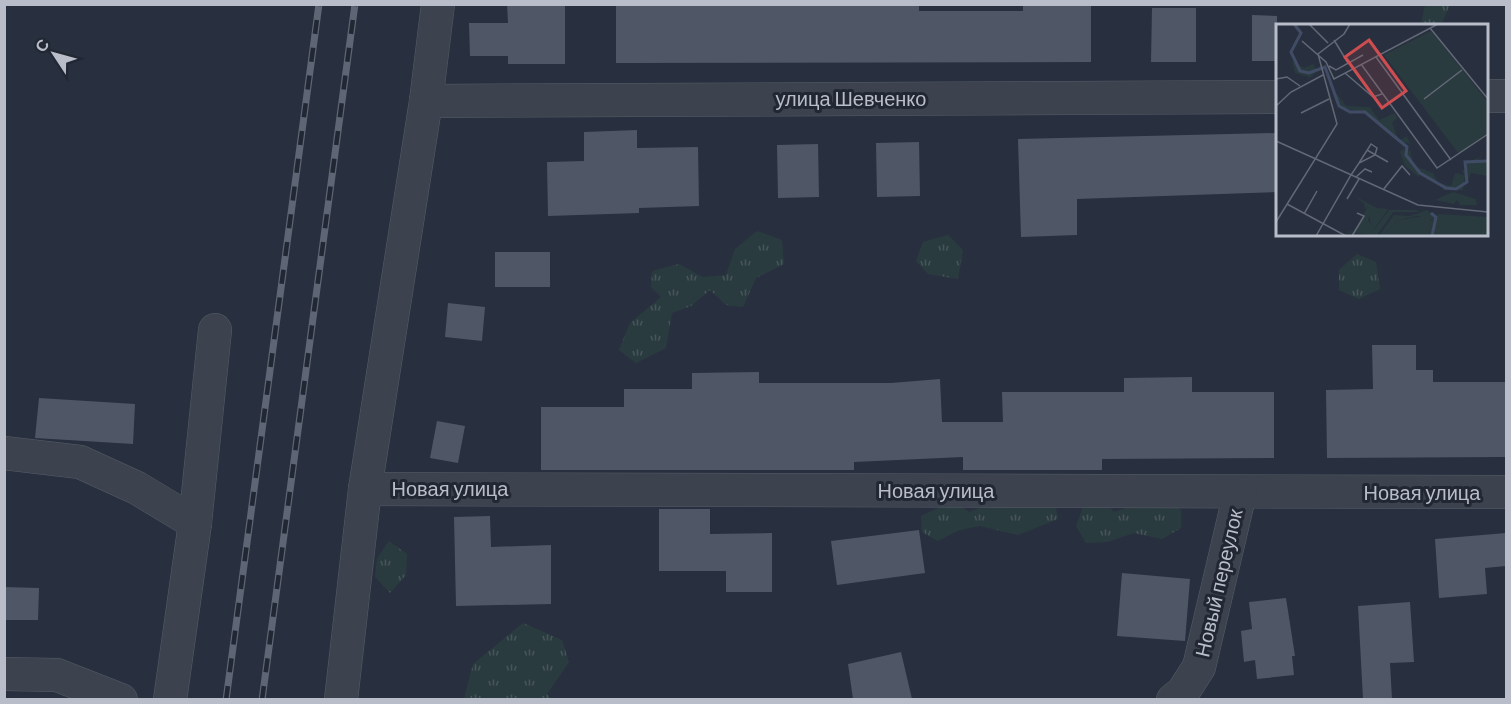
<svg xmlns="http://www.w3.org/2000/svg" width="1511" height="704" viewBox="0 0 1511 704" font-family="Barlow,sans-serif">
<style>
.grass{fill:url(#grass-tufts)}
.building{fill:#4f5767}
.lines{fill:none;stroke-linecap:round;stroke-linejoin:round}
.minor-casing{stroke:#575d69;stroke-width:34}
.minor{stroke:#3c424e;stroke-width:33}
.rail-casing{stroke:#5e6575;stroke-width:7}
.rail{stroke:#212733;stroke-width:4.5;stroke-dasharray:14;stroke-linecap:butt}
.labels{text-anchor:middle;stroke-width:6;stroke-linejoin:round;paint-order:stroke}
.street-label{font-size:20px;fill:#b8bdc9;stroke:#212733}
.inset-river{fill:none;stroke:#404c65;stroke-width:3}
.inset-road{fill:none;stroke:#626876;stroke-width:1.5}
.view{fill:#ce4d50;fill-opacity:0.15;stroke:#ce4d50;stroke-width:3}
.inset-edge{fill:none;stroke:#b8bdc9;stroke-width:3}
</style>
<defs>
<pattern id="grass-tufts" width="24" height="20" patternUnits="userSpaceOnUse" patternTransform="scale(1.5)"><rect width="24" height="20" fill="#2a3b3f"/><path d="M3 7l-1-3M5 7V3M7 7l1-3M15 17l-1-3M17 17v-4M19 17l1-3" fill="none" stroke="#475559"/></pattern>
</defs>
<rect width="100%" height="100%" fill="#282f3e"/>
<g class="grass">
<path d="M1425,5H1450L1441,25H1421Z"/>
<path d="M757,231L782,240L784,264L756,278L743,307L726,305L710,290L691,306L672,313L666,348L636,363L619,350L630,323L661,297L651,287L652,271L679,264L703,277L726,275L735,249Z"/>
<path d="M948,235L963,250L958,279L928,274L916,261L923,242Z"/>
<path d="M1357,254L1376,262L1380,289L1359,299L1339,290V270Z"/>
<path d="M1160,497L1181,510V528L1162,539L1134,533L1107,542L1086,543L1076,526L1084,504L1104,502L1114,512Z"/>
<path d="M954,501L969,512L995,502H1055L1058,519L1018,535L980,526L959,530L938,541L922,532L921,516Z"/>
<path d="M389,541L407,554L406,575L390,593L375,577L377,558Z"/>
<path d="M523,623L562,640L569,662L547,694L551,699H464L473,664Z"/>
</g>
<g class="building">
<path d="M507,4H565V64H508V56H470L469,23H508Z"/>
<path d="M616,4H919V11H1023V4H1091V62L616,63Z"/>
<path d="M1152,8H1196V62H1151Z"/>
<path d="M1252,15L1277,16V61H1252Z"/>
<path d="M637,130V148L698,147L699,206L639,208V213L548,216L547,162L584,161V132Z"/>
<path d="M1277,133V192L1077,199V235L1021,237L1018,139Z"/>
<path d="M919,142L920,196L877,197L876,143Z"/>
<path d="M818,144L819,197L778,198L777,145Z"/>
<rect x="495" y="252" width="55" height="35"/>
<path d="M448,303L485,307L482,341L445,337Z"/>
<path d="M1372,345H1416V370H1433V382H1506V457L1327,458L1326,390L1373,389Z"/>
<path d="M759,372V383H891L940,379L942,422H1003L1002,392H1124V378L1192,377V392H1274V458L1102,459V470H963V457L854,462V470H541V407H624V389H692V373Z"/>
<path d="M39,398L135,404L133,444L35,438Z"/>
<path d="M437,421L465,426L458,463L430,458Z"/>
<path d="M659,509H710V534L772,533V592H726V571H659Z"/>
<path d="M490,516L491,547L551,545V604L456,606L454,517Z"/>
<path d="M919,530L925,573L837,585L831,541Z"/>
<path d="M1506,533V566L1485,568L1487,594L1439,598L1435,539Z"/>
<path d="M1122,573L1190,579L1185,641L1117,636Z"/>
<path d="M4,587L39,588L38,620H4Z"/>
<path d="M1286,598L1295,656H1292L1294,675L1257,679L1255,660L1244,662L1241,631L1252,629L1249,602Z"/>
<path d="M1410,602L1414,662L1390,663L1392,699H1363L1358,606Z"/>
<path d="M901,652L912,699H853L848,664Z"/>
</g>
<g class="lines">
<g class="minor-casing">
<g id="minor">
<path d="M1486,96H1506"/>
<path d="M426,101L1277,97"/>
<path d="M4,453L80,462L137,488L195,523"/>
<path d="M365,489L1506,492"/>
<path d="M4,674L57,675L121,700"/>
<path d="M170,700L195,523L215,330"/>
<path d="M341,700L365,489L426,101L438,4"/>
<path d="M1173,700L1183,692L1199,667L1240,493"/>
</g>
</g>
<use href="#minor" class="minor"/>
<g class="rail-casing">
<g id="rail">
<path d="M226,700L319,4"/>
<path d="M262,700L355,4"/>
</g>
</g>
<use href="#rail" class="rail"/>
</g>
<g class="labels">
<g class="street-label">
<text x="851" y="106">улица Шевченко</text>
<text x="450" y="496">Новая улица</text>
<text x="936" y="498">Новая улица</text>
<text x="1422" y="500">Новая улица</text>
<text transform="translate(1219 583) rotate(-77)" y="7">Новый переулок</text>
</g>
</g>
<g transform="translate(1276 24)">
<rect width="212" height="212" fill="#282f3e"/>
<path d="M92,181L96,187L92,196L98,206L113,186H139L144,188H117L101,211L67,208L80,207Z" fill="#2a3b3f"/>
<path d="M16,37L28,44L37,40L41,48L30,57L33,53L19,49ZM56,63L70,82L94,83L103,96L119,89L121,94L116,99L121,112L124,116L131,112L134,120L123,117L87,88L67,84L59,75ZM128,124L130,130L134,125L138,142L157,149L161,157L152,156L144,148L143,153L129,142L124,128ZM206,133L200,137H211V152L195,149L192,156L190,148L187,166H167V160L175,162L179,149L188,151L185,145L190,148V138ZM177,168L200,175L201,181H184L181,176L178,180L159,176ZM77,171L101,184L112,185L96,208L92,182L88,185L89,180ZM151,186L159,193V200L163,192L159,211H152L157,196L141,192L122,196L108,211L103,212L118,191L134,192Z" fill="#2a3b3f"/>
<path d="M155,7L211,77V109L183,130L108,31ZM162,190L211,193V211H159ZM150,192L157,198L152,211H108L122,196Z" fill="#2a3b3f"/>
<path class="inset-river" d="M18,0L25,9L15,28L24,47L33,49L49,43L63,82L74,88H89L114,109L131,123L130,131L144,149L170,164L180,165L191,158L189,138L212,137M155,189L160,193L156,212"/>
<path class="inset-road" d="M33,0L52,19M154,4L212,75M58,16L72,39M26,17L50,38L58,55L162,0M100,33L175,136M85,40L161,144L212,110M53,42L60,46L87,31M69,49L97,73L106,70M0,55L11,53L24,62M148,75L186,46M0,82L15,68L47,51M25,89L53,75M0,117L142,181L212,188M91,126L112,138M80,153L89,145L96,148M107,166L126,142L134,151M71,175L83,155M11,180L70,212M28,190L41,167M0,198L61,100L42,30L68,10L74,0M40,212L75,151L83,139L99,131L101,124L95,120L83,139M76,212L88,192L81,189"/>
<path class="view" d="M93,16L130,67L106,84L69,33Z"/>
<rect width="212" height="212" class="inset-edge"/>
</g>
<rect width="1511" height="704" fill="none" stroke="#b8bdc9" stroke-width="12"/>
<g transform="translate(54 54) rotate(306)" stroke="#212733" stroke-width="4.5" paint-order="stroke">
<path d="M0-4.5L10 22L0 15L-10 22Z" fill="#b8bdc9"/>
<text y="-9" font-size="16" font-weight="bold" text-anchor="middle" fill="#b8bdc9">С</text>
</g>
</svg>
